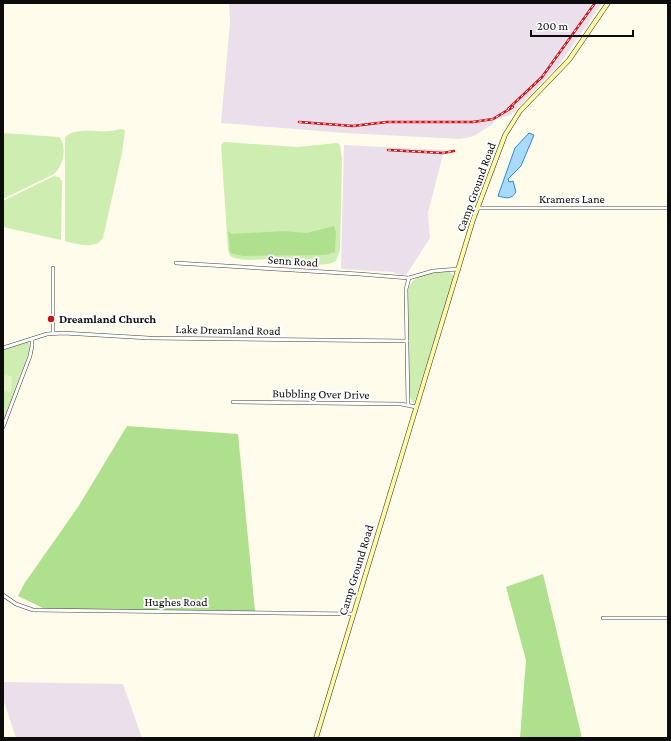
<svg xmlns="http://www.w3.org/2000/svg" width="671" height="741" viewBox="0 0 671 741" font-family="'Crimson Pro',serif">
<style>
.industrial{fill:#ebdfec}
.green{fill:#cdeeb0}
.forest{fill:#afe08e}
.pitch{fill:#e1f4c3}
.water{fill:#a9dafd;stroke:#288cdc}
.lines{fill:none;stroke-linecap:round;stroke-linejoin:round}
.street-casing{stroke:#3f3f3f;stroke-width:4}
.secondary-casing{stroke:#2e2e2e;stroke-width:5}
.street{stroke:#fff;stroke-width:3}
.secondary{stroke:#fff9a6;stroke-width:4}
.rail-casing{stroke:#ca1516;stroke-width:2.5}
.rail{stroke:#fff;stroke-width:1;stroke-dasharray:3;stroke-linecap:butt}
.poi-dot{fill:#ca1516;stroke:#fff;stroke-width:1.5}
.labels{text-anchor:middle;stroke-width:4;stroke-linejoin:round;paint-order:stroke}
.street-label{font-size:12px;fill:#0c0c0c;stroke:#fff}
.poi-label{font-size:12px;font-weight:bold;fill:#0c0c0c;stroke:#fff;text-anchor:start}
</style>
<rect width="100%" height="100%" fill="#fffceb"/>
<g class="industrial">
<path d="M229,3H602L559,65L511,115L494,120V123L474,136L460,139L345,133L221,123L230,23Z"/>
<path d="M344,145L444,150L428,213L430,238L406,275L396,274L394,272L341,269Z"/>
<path d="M3,682L123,684L142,738H16L3,699Z"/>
</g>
<g class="green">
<path d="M120,129L125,130L122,153L103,238C95,250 76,244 65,241V138C74,125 105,135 120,129Z"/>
<path d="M3,133L59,137C68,146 63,169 52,175L3,199Z"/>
<path d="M224,142L298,147L337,143L340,145L342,159L340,250L336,261C322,269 300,261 286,259C271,257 244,264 230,256L228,250L221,145Z"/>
<path d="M54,176L59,177L62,181L61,240L3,227V201Z"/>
<path d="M449,271L454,277L415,401L413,403L409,395L408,289C414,273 434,272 449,271Z"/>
<path d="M28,342L30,345L29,352L3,422V350Z"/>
</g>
<g class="forest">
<path d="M334,226L336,232L335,252L326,255L243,256L230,253L228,231L232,234L284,231L307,233Z"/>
<path d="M127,426L238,434L255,611L45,609L18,596L24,584L78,507Z"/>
<path d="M543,574L582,738H520L526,660L506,587Z"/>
</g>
<path class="pitch" d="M3,375L12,376L11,392L3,391Z"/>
<path class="water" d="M529,133L534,135L521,166L508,179L509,182L513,181L516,192C511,200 506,198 498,196L515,148Z"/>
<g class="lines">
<g class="street-casing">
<g id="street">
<path d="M477,208H668"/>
<path d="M176,263L359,274L409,278L433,271L459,269"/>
<path d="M53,333V268"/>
<path d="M3,348L47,334L63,333L149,338L407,341"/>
<path d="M233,402L401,404L416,407"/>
<path d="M408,405L406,289L409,278"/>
<path d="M3,427L30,356L32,346V339"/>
<path d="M3,595L16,604L33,610L353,614"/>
<path d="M603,618H668"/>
</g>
</g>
<g class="secondary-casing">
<path id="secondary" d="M316,738L473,220L505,135L520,111L569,60L608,3"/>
</g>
<use href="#street" class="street"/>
<use href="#secondary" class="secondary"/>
<g class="rail-casing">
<g id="rail">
<path d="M508,109L542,77L595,3"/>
<path d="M299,122L353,126L387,122H473L493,119L513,107"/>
<path d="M388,150L443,153L454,151"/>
</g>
</g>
<use href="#rail" class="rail"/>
</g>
<circle class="poi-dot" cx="51" cy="319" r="4"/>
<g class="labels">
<g class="street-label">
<text transform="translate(476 187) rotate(-70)" y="4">Camp Ground Road</text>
<text x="572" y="203">Kramers Lane</text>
<text transform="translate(293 261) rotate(4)" y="4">Senn Road</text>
<text transform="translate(228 330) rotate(1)" y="4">Lake Dreamland Road</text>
<text transform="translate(321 394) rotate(1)" y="4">Bubbling Over Drive</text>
<text transform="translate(356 570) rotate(-73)" y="4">Camp Ground Road</text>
<text x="176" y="606">Hughes Road</text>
</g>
<g class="poi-label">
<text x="59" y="323">Dreamland Church</text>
</g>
</g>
<rect width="671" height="741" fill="none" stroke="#0c0c0c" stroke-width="8"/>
<path d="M531 30v6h102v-6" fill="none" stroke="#0c0c0c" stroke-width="2"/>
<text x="537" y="30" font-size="12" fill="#0c0c0c" stroke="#ffffff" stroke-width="3" paint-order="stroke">200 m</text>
</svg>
